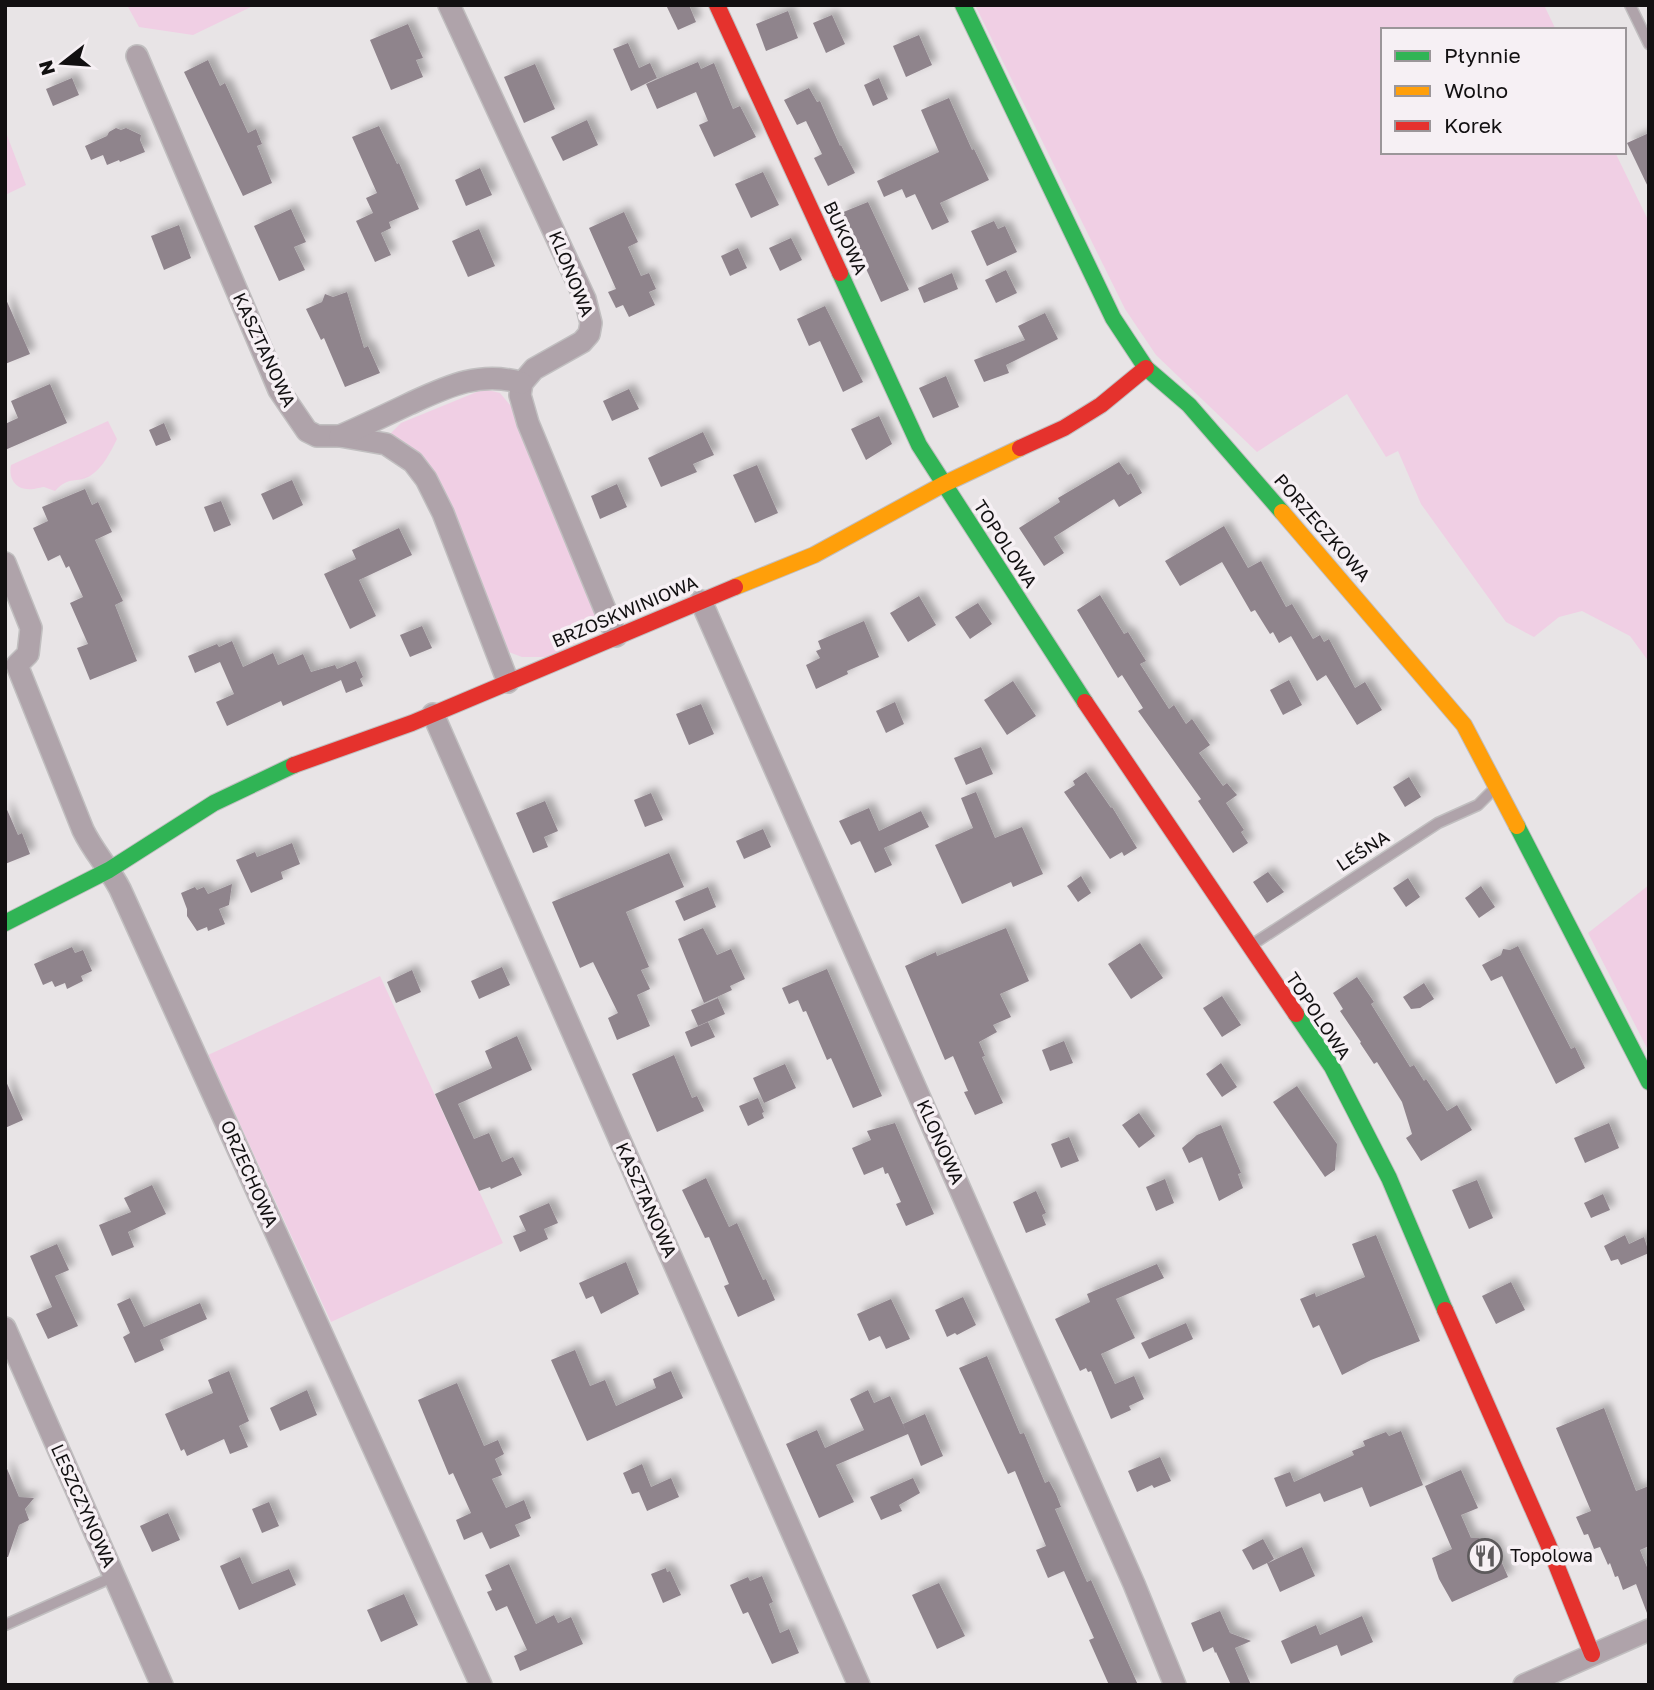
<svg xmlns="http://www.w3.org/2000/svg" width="1654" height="1690" viewBox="0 0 1654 1690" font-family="'Golos Text',sans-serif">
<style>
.green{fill:#f0cfe4}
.building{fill:#8f848c;filter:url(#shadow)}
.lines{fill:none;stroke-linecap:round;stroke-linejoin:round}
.lane-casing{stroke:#c1bfc0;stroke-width:13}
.street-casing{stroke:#c1bfc0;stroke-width:24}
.fast-casing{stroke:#c1bfc0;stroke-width:18}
.slow-casing{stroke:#c1bfc0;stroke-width:18}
.jam-casing{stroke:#c1bfc0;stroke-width:18}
.lane{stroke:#afa3aa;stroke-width:10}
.street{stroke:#afa3aa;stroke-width:21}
.fast{stroke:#30b455;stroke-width:16}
.slow{stroke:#ff9f0a;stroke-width:16}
.jam{stroke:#e5322d;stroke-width:16}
.labels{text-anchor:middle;stroke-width:7;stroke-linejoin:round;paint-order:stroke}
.street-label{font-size:18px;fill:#121011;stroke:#f6f0f4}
.poi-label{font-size:18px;fill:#121011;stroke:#f6f0f4;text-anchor:start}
</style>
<defs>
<filter id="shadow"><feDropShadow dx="6" dy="-6" stdDeviation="3.5" flood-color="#0004"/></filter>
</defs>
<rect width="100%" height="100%" fill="#e8e4e6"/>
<g class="green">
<path d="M127,5H255L193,35L139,27Z"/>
<path d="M975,5H1544L1556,30H1383V152H1615L1649,222V662L1630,636L1582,611L1559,617L1534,637L1506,622L1421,504L1398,451L1386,457L1347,394L1257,452L1156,355L1125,309Z"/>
<path d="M5,130L26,185L5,195Z"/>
<path d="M484,389L500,393L515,411L603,618L602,629L548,657H522L501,649L422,462L405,442L388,436L401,423Z"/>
<path d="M108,421L117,439C111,451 103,468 90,476C76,484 70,475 55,491C51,490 48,488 44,487C42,487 35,489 33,489C17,491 8,480 11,465Z"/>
<path d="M1649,885V1052L1588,933Z"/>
<path d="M380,976L503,1243L331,1322L208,1055Z"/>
</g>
<g class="building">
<path d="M666,5H689L696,22L678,30Z"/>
<path d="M788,11L798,38L766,51L756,24Z"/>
<path d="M832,15L845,44L826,53L813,23Z"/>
<path d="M408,24L423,58L416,60L423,77L391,90L370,40Z"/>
<path d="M919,35L932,65L906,77L893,46Z"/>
<path d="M628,43L639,68L650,63L657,78L631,91L613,49Z"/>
<path d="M208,60L220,86L225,83L248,133L256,129L262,144L257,146L272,183L243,196L184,72Z"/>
<path d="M698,62L701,69L714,63L733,109L740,106L756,137L714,157L699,125L708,121L696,92L657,109L646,84Z"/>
<path d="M535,64L555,109L524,123L504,77Z"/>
<path d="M72,78L79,95L53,106L46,89Z"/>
<path d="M879,78L888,99L873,106L864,85Z"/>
<path d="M809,88L817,102L820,101L840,146L841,145L855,173L828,186L814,158L822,154L806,121L797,125L784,100Z"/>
<path d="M949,98L972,150L974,149L989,180L940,203L949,222L932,230L915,194L906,198L902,189L884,197L877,181L939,152L921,110Z"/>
<path d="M587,120L598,145L563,161L551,137Z"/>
<path d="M379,126L397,164L399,163L419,209L389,222L391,228L381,233L391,255L375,262L356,221L373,213L366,198L377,193L352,137Z"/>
<path d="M116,128L121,130L126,128L141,135L140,140L145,152L120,162L119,160L107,165L103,155L91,160L85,146L107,136L109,132Z"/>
<path d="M1649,133V189L1627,143Z"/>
<path d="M480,168L492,195L466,206L455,180Z"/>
<path d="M763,172L779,205L751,218L735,184Z"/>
<path d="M868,202L909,290L881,302L841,213Z"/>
<path d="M291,209L306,242L294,247L305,270L279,281L254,226Z"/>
<path d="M624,212L638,242L628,247L641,276L649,273L656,289L649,292L655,305L629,317L623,305L616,308L608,292L616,289L589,228Z"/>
<path d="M994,221L998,229L1005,226L1017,252L987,266L971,231Z"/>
<path d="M179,225L191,258L164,270L151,236Z"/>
<path d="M479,229L495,266L468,277L452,241Z"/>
<path d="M791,238L802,260L780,271L769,248Z"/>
<path d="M738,248L747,268L730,276L721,256Z"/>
<path d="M1006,270L1017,293L996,303L985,280Z"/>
<path d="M952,273L958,289L924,303L918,288Z"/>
<path d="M347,292L364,348L368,346L380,373L345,387L324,338L321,340L306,309L322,302L325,294L333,297Z"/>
<path d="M5,297L30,354L5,364Z"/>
<path d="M825,306L863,382L843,392L820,341L809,346L797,319Z"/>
<path d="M1045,313L1058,339L1006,365L1009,373L984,382L974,360L1025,340L1018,326Z"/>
<path d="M946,376L959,407L933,418L919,388Z"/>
<path d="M50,384L67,423L5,450V424L18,418L11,401Z"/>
<path d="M629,389L639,409L612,421L603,401Z"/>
<path d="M879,416L892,444L866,460L851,429Z"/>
<path d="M164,423L171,440L156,446L149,430Z"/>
<path d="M703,432L714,455L693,464L697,472L661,487L648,458Z"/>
<path d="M1119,462L1128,475L1131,473L1142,493L1119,507L1114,499L1054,537L1064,553L1044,566L1019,528L1060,502L1058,498Z"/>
<path d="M757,465L778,513L755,523L733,475Z"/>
<path d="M292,480L303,505L273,520L261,494Z"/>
<path d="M617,484L627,507L600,519L591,496Z"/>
<path d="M85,489L92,505L98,502L112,532L95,540L123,601L115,605L137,661L90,680L77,648L88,644L70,603L83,597L69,566L66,568L60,555L48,561L33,528L48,521L42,507Z"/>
<path d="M221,501L231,525L214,532L204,507Z"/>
<path d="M1224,526L1248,568L1261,561L1286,607L1292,604L1313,639L1320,635L1324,642L1329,639L1355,688L1365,682L1382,710L1357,725L1326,675L1317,681L1291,636L1279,643L1273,632L1270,634L1255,610L1251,612L1222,562L1180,586L1165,561Z"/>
<path d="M399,528L412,555L359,580L376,616L350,629L324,574L356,559L352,550Z"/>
<path d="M1100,595L1124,634L1128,632L1146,661L1140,664L1169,709L1174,705L1186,724L1192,719L1210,745L1199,753L1223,786L1227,783L1237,795L1226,803L1244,830L1241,832L1248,843L1233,853L1198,801L1201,799L1138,711L1143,708L1122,675L1118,678L1077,610Z"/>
<path d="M919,596L936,625L908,642L890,613Z"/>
<path d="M978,603L992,624L970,639L955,617Z"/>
<path d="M864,621L879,657L847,671L848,674L816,689L806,665L820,658L816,651L821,649L818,641Z"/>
<path d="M422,626L432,648L410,657L400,635Z"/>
<path d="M232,641L243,667L273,653L278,665L303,654L311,672L335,665L337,669L356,661L363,677L360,679L363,686L346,693L341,680L283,706L281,701L227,726L216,702L234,694L220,662L195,673L188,656L217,644L219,647Z"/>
<path d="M1289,680L1302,705L1283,715L1270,690Z"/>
<path d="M1013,681L1036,716L1007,735L984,700Z"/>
<path d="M895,702L904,724L886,733L876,711Z"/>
<path d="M701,704L714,734L689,745L676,714Z"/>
<path d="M981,747L993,774L966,785L954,758Z"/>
<path d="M1086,772L1111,808L1112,807L1137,848L1124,856L1122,852L1110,859L1064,792L1075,785L1073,781Z"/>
<path d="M1409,777L1421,797L1405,807L1393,787Z"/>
<path d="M976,792L995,838L1022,827L1043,874L1013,887L1011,882L962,904L935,845L973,828L961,798Z"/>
<path d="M651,793L663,820L645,827L634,800Z"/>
<path d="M545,801L558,831L544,837L548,847L533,853L516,813Z"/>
<path d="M5,805L18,835L22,833L30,854L5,864Z"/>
<path d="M869,808L879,831L921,811L929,827L884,848L892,865L875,873L860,841L851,845L839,821Z"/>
<path d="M763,829L771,847L744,859L736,841Z"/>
<path d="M292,843L300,864L281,872L283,879L251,893L236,860L255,852L257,857Z"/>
<path d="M669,853L684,887L626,912L649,967L641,970L650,989L637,995L650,1026L617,1040L608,1018L618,1013L593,962L580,968L552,902Z"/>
<path d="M1268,872L1284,892L1267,903L1253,882Z"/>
<path d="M1081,876L1091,893L1078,902L1067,886Z"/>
<path d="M1408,878L1420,897L1406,907L1393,888Z"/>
<path d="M232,884L229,905L219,909L225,924L208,931L207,927L197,931L187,916V909L181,893L195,887L197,890L204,887L208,894Z"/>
<path d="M1481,886L1495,907L1479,918L1465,898Z"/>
<path d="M708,887L716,907L684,921L675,901Z"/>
<path d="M703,928L717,955L731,949L745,979L730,986L732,990L704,1003L678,939Z"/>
<path d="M1006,928L1029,981L1000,994L1011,1017L993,1025L997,1032L979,1042L985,1056L982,1057L1003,1103L975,1115L964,1092L968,1091L953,1056L945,1060L905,966L936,952L937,956Z"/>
<path d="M1140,943L1163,978L1131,999L1108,964Z"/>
<path d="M1518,946L1571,1049L1575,1047L1585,1068L1556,1084L1502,976L1491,981L1482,965L1501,955L1503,949L1510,950Z"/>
<path d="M72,947L75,953L83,950L92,971L81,976L83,981L67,989L65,983L55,987L52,981L43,985L34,964Z"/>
<path d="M502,967L510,985L479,999L471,981Z"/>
<path d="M827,969L882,1096L853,1108L831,1058L827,1060L806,1011L803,1012L798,1000L789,1004L782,988Z"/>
<path d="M412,970L421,992L396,1003L387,982Z"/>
<path d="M1357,977L1374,1002L1371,1004L1410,1067L1414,1065L1424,1081L1426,1079L1447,1111L1457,1105L1472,1130L1421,1161L1406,1138L1412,1134L1402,1102L1377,1062L1374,1064L1360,1043L1361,1042L1340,1011L1343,1009L1333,993Z"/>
<path d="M1424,983L1434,999L1420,1008L1411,1009L1403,997Z"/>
<path d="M1222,996L1241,1025L1222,1037L1203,1008Z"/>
<path d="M718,998L725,1014L698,1026L691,1010Z"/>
<path d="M708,1022L715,1037L691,1047L685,1032Z"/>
<path d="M517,1036L532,1070L458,1104L474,1139L489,1133L502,1162L513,1157L522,1175L491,1189L490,1187L479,1191L435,1094L492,1068L485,1051Z"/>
<path d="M1064,1041L1073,1063L1050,1071L1042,1050Z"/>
<path d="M674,1055L692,1098L697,1096L704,1111L657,1132L632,1074Z"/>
<path d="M1221,1063L1237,1087L1222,1097L1206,1074Z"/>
<path d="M785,1064L796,1088L764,1103L753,1078Z"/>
<path d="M5,1079L23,1120L5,1128Z"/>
<path d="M1297,1086L1337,1144L1335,1170L1325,1177L1273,1102Z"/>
<path d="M758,1098L764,1112L762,1113L764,1118L748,1126L739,1106Z"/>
<path d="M1139,1113L1155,1136L1139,1148L1122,1125Z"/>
<path d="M895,1123L934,1214L906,1226L896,1204L901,1202L888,1173L885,1174L883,1167L864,1175L852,1148L871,1140L867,1131Z"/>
<path d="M1609,1123L1619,1148L1585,1163L1574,1138Z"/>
<path d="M1221,1125L1241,1173L1238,1174L1243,1188L1219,1201L1202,1157L1189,1163L1182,1148L1197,1135Z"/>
<path d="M1069,1137L1079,1161L1061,1168L1051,1144Z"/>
<path d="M706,1178L729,1227L737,1223L763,1280L766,1279L775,1300L738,1317L724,1286L729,1284L709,1237L705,1238L682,1190Z"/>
<path d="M1165,1179L1174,1203L1156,1211L1146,1187Z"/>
<path d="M1477,1180L1493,1218L1469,1229L1452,1190Z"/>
<path d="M152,1185L166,1214L128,1232L134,1247L112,1256L99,1225L131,1212L124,1198Z"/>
<path d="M1036,1191L1046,1213L1042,1215L1046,1225L1026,1233L1013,1202Z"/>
<path d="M1603,1194L1610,1210L1591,1218L1584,1203Z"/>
<path d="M549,1203L558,1223L544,1229L548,1239L520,1252L513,1236L526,1231L519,1216Z"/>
<path d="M1376,1235L1420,1341L1371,1360L1342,1375L1319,1325L1313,1328L1300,1299L1315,1293L1316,1297L1365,1277L1352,1244Z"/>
<path d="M1625,1235L1629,1244L1644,1237L1649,1253L1621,1265L1618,1259L1611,1261L1604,1246Z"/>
<path d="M57,1244L69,1270L55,1276L78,1326L48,1339L36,1314L52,1307L30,1256Z"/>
<path d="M626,1262L639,1294L601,1314L593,1296L586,1299L579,1283Z"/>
<path d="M1157,1264L1164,1278L1116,1299L1135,1338L1101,1354L1115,1384L1134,1376L1144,1399L1129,1406L1131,1410L1111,1419L1091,1371L1088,1372L1086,1368L1080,1371L1055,1319L1090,1302L1087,1294Z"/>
<path d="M1511,1282L1525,1310L1496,1324L1482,1296Z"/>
<path d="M963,1297L976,1325L957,1335L955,1333L947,1337L935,1310Z"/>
<path d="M130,1298L144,1327L200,1303L207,1319L160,1340L164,1350L135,1363L123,1337L130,1333L117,1304Z"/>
<path d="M891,1299L910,1339L886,1349L880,1336L869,1341L857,1314Z"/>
<path d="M1186,1323L1193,1339L1149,1359L1141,1343Z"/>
<path d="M575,1350L590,1386L605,1380L616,1406L656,1388L653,1379L671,1371L683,1398L587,1441L551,1360Z"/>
<path d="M987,1356L1020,1434L1024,1433L1045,1483L1049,1481L1056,1494L1061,1507L1055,1509L1087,1582L1091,1580L1138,1685H1109L1089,1640L1094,1638L1064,1571L1048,1578L1036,1550L1046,1546L1015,1471L1008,1474L959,1368Z"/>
<path d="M229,1371L249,1421L239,1426L248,1447L230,1454L224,1439L187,1456L184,1449L181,1451L165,1414L213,1393L208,1380Z"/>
<path d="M457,1383L484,1446L498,1440L504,1454L495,1459L502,1475L492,1479L506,1508L524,1500L531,1518L515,1525L520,1536L490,1549L482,1532L464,1540L456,1520L471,1513L453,1473L449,1475L418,1400Z"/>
<path d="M307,1390L317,1415L280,1431L270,1408Z"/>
<path d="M868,1390L874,1403L890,1396L906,1431L903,1424L925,1414L943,1456L921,1466L908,1434L836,1465L854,1502L819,1518L786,1444L817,1430L825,1448L864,1430L850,1399Z"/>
<path d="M1604,1408L1636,1491L1649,1486V1546L1640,1550L1649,1572V1612L1647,1613L1636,1584L1623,1590L1618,1576L1615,1577L1610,1563L1608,1565L1600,1547L1594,1549L1588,1534L1584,1535L1576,1517L1591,1511L1556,1428Z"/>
<path d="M1401,1431L1423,1485L1370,1507L1362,1487L1324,1502L1320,1493L1286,1507L1274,1478L1290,1472L1294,1482L1354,1455L1352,1451L1365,1446L1363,1441L1386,1432L1389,1436Z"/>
<path d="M1160,1457L1171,1481L1154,1488L1152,1485L1137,1492L1128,1471Z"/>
<path d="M5,1464L19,1497L34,1498L25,1509L29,1520L19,1525L8,1557H5Z"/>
<path d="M642,1464L651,1487L671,1478L679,1497L647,1511L639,1492L632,1494L623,1473Z"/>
<path d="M1461,1470L1478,1508L1461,1515L1471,1538H1479L1485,1543L1492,1540L1508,1577L1452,1602L1439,1579L1432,1558L1452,1549L1425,1486Z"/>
<path d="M913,1478L920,1493L899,1505L902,1511L881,1520L870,1497Z"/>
<path d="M269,1502L279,1526L262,1533L252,1509Z"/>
<path d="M168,1513L180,1540L152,1552L140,1526Z"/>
<path d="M1263,1539L1274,1559L1268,1563L1302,1547L1315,1576L1280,1592L1267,1563L1253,1570L1242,1550Z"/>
<path d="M240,1557L252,1584L289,1569L296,1585L239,1610L220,1566Z"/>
<path d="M509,1564L536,1624L554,1615L558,1623L571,1617L583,1644L520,1671L514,1656L527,1650L507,1606L496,1611L487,1592L492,1590L485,1575Z"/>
<path d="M666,1568L667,1572L670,1571L681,1595L663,1603L651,1574Z"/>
<path d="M762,1576L773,1602L769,1604L780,1633L789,1629L799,1653L772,1664L748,1612L743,1614L730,1585L748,1577L750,1581Z"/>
<path d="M939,1583L965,1636L937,1649L912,1595Z"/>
<path d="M404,1594L418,1625L381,1642L367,1610Z"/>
<path d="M1220,1611L1230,1633L1251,1641L1235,1648L1251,1685H1231L1216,1652L1215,1653L1213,1647L1203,1652L1191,1623Z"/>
<path d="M1362,1616L1373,1642L1341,1656L1337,1645L1291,1664L1281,1641L1316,1625L1320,1635Z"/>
</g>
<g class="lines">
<g class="lane-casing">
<g id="lane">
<path d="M1630,5L1649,44"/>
<path d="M1250,946L1438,823L1478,805L1495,788"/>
<path d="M5,1625L115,1576"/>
</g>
</g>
<g class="street-casing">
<g id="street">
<path d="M449,5L585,299L591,323L589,334L582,342L534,369L522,383L520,395L528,423L616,636"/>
<path d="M137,56L279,390L307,431L317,436H340L386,444L413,462L426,479L443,513L508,682"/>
<path d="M340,436C363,426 386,415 409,404C446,387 480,370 522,383"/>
<path d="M5,563L31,628L28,654L17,665L83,830C93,851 109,868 120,889L481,1685"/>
<path d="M701,601L1134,1584L1175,1685"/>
<path d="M433,714L859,1685"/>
<path d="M5,1328L162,1685"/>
<path d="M1524,1685L1649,1630"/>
</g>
</g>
<g class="fast-casing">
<g id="fast">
<path d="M963,5L1113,318L1146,368L1189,405L1282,512"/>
<path d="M840,273L919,445L1085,702"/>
<path d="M1517,826L1649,1082"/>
<path d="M5,923L109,870L214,803L294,765"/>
<path d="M1296,1014L1332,1067L1389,1178L1445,1310"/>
</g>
</g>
<g class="slow-casing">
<g id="slow">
<path d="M1282,512L1464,725L1517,826"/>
<path d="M735,587L814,555L944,484L1020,448"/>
</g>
</g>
<g class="jam-casing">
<g id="jam">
<path d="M717,5L840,273"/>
<path d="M1020,448L1064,428L1101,405L1146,368"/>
<path d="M1085,702L1296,1014"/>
<path d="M294,765L412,723L735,587"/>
<path d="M1445,1310L1548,1544L1592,1654"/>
</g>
</g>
<use href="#lane" class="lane"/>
<use href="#street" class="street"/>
<use href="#fast" class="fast"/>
<use href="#slow" class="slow"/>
<use href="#jam" class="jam"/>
</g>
<defs>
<g id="restaurant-ring" transform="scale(1.75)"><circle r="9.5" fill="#f6f0f4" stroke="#5d5a5c" stroke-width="1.5"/><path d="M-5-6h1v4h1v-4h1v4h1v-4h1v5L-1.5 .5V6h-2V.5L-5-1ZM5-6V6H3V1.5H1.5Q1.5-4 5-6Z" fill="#5d5a5c"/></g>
</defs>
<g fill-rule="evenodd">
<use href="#restaurant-ring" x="1485" y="1556"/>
</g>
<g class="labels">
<g class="street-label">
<text transform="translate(845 238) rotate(65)" y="6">BUKOWA</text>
<text transform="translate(571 274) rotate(68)" y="6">KLONOWA</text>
<text transform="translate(264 350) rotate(65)" y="6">KASZTANOWA</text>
<text transform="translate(1322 528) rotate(49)" y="6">PORZECZKOWA</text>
<text transform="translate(1005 544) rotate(57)" y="6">TOPOLOWA</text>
<text transform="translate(625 612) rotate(-23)" y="6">BRZOSKWINIOWA</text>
<text transform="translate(1363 851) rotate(-33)" y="6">LEŚNA</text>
<text transform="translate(1318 1016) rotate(56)" y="6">TOPOLOWA</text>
<text transform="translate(940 1142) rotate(66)" y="6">KLONOWA</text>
<text transform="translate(249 1174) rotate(66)" y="6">ORZECHOWA</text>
<text transform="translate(646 1200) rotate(66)" y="6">KASZTANOWA</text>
<text transform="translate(83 1506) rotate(66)" y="6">LESZCZYNOWA</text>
</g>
<g class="poi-label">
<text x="1510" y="1562">Topolowa</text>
</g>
</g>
<rect width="1654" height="1690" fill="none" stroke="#121011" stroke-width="14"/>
<rect x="1381" y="28" width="245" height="126" fill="#f6f0f4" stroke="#9b9699" stroke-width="2"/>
<rect x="1395" y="51" width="35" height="10" fill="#30b455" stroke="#9b9699" stroke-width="2"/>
<text x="1444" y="63" font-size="21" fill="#121011">Płynnie</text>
<rect x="1395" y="86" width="35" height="10" fill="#ff9f0a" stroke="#9b9699" stroke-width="2"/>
<text x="1444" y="98" font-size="21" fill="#121011">Wolno</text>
<rect x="1395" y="121" width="35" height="10" fill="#e5322d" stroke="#9b9699" stroke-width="2"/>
<text x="1444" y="133" font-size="21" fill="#121011">Korek</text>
<g transform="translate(63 63) rotate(253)" stroke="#f6f0f4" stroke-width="5" paint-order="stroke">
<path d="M0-5L12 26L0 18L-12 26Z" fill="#121011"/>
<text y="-10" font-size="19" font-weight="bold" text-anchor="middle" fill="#121011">N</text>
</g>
</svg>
